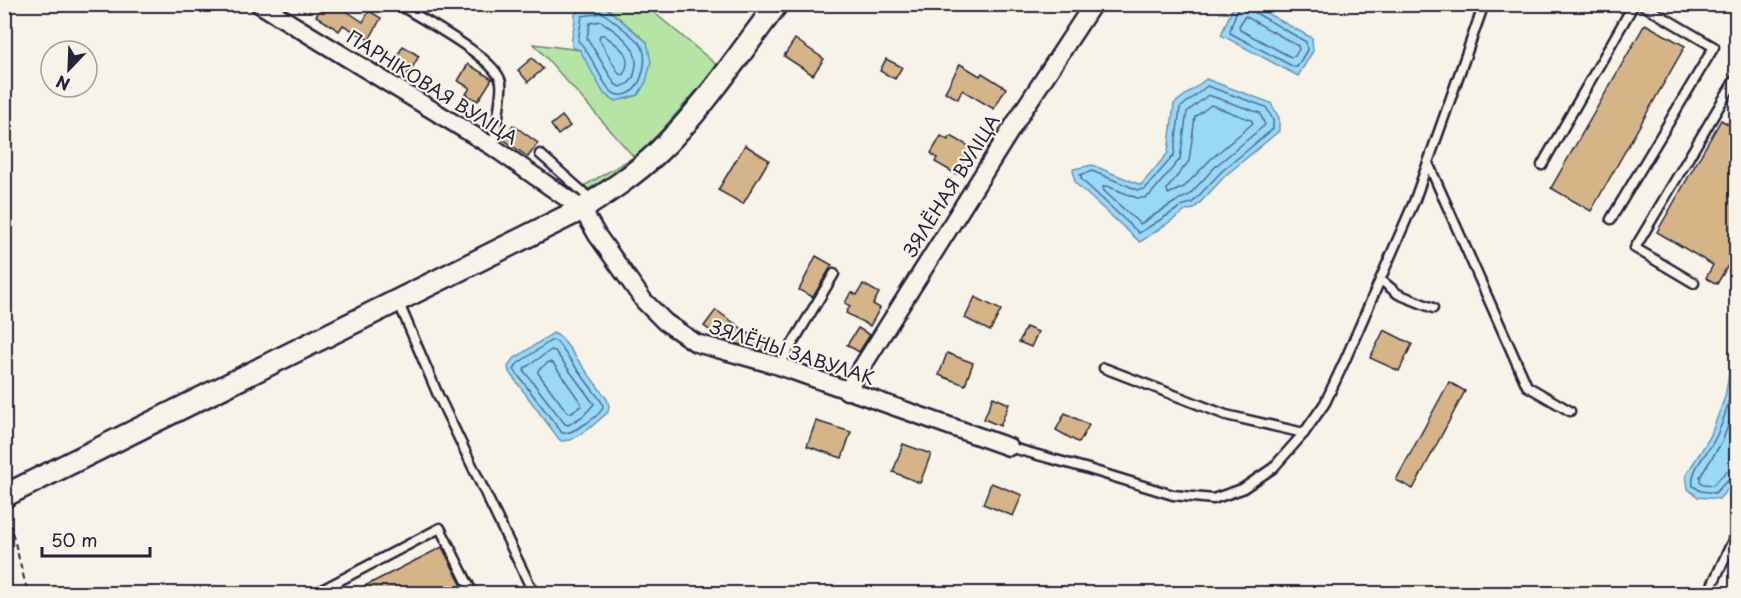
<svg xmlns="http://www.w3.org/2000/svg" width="1741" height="598" viewBox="0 0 1741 598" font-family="'Playpen Sans',sans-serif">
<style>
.green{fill:#b5e5a4;stroke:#6c8470;stroke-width:1.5}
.water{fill:#98d9fa;stroke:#6990ae;stroke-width:1.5}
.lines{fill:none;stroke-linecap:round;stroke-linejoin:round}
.shore{stroke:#516b87;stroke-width:1.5}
.building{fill:#d5b488;stroke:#22223b;stroke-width:1.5}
.service-casing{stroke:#22223b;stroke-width:13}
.minor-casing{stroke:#22223b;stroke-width:21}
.tertiary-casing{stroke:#22223b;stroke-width:26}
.path{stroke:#22223b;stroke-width:2;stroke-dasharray:6 4.5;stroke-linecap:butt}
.service{stroke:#f7f3e8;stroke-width:8}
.minor{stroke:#f7f3e8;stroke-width:16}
.tertiary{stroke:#f7f3e8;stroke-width:21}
.labels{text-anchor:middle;stroke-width:4.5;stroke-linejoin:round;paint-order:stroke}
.street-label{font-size:18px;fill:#22223b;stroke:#f7f3e8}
</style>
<rect width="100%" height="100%" fill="#f7f3e8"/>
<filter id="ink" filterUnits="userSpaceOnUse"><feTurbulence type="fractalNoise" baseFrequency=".0167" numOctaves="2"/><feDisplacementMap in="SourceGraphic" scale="12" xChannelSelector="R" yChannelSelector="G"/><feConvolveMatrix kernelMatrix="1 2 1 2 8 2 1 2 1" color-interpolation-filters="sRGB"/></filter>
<g filter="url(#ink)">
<path class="green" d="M585,5H645L718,66L661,131L627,166L576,197L570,194L634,157L534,44L580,50C585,58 590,66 595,75C607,99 609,106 637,95L647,42L605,6L579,9Z"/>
<g class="water">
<path d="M1234,5H1252L1312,38L1313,51L1298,76L1221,35Z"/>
<path d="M605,7L647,42L651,62L646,82L638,95L616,101L604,94L580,50L572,47C570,36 576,26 575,14L581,10Z"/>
<path d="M1206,79L1271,103L1279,118V131L1226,175L1194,209L1187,210L1140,242L1075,183L1073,169L1092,165L1141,185L1168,153L1174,104Z"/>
<path d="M553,333L561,337L607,399L609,406L608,412L591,427L571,440L561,441L559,439L509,372L508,367L512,360Z"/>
<path d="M1736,358V480L1719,499L1698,497L1688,489L1686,475L1710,437L1725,397L1731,362Z"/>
</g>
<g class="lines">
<g class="shore">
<path d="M1239,4L1230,30V33L1294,67H1297L1307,50L1306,42L1254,12L1250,4"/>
<path d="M603,13C610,18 639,40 642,47C650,63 638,103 615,94C603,89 592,52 578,41L582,16Z"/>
<path d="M1245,16L1298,46L1299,49L1295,56L1291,57L1240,30L1239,26Z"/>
<path d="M601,21C620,35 641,46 635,71C633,81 629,84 620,87L615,84L587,38L590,23Z"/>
<path d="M600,35H604C619,47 635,54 623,75L619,74L599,39Z"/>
<path d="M1207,86L1266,107L1273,120V129L1222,171L1192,203L1184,205L1139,233L1082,180L1080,175L1092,171L1138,190L1145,189L1174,155L1180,108Z"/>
<path d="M1208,95L1260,113L1265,125L1217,165L1188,196L1180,199L1140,224L1104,191L1103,187L1107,186L1137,198H1144L1150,195L1180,159L1187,112Z"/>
<path d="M1211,105L1251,120L1253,123L1211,159L1184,187L1168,194L1167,189L1189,161L1195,117Z"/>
<path d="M552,340L557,342L601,401C602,403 603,405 603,406C602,416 570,435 562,433L514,370L517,364Z"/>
<path d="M551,350L555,351L594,404L583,416L568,425L565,424L524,371L525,368Z"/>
<path d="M549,362L553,363L581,403V406L570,413L567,412L538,373V370Z"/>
<path d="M1736,365C1731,391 1727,416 1715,439C1707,455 1690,468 1693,486L1701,491L1715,493L1730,478L1736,477"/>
<path d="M1736,404L1722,442L1700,477V481L1703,484L1713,485L1727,471L1736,469"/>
</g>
</g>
<g class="building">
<path d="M323,4H336L363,22L369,11L381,18L369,40L343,25L339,31L316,16Z"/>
<path d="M1645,24L1685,46L1591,211L1551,188Z"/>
<path d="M795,39L824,59L813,75L784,56Z"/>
<path d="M403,46L419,56L408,75L392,65Z"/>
<path d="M532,58L543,69L528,82L518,70Z"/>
<path d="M886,59L902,67L895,79L880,71Z"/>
<path d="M468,64L492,79L478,101L466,94L470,88L458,81Z"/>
<path d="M960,64L980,76L982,73L1006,88L994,109L962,90L958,99L945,92Z"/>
<path d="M562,116L570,126L558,135L551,125Z"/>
<path d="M1721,120L1737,129V250L1717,284L1706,278L1713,265L1657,232Z"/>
<path d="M513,125L538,143L528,157L503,139Z"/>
<path d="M941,136L948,140L951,136L972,148L956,174L935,162L937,158L931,153Z"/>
<path d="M745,145L769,160L743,204L718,190Z"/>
<path d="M816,256L832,265L813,297L799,290Z"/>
<path d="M863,284L879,293L873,304L880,308L870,326L846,313L850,306L845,303L851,292L857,295Z"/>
<path d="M975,297L1001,310L990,331L965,318Z"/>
<path d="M716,310L762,343L764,338L777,345L774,352L778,355L723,340L704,326Z"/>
<path d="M1026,327L1038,332L1031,347L1019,342Z"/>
<path d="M858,328L870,335L859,352L847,345Z"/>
<path d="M1384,330L1412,344L1399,371L1370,358Z"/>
<path d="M947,353L973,363L965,385L939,375Z"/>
<path d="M1449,382L1465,391L1413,489L1396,480Z"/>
<path d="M993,397L1009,404L1000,426L984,419Z"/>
<path d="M1065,413L1089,425L1079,443L1056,430Z"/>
<path d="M816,421L851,432L842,458L807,446Z"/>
<path d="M903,444L931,454L920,483L893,472Z"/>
<path d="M991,483L1022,495L1013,516L983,504Z"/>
<path d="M442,547L466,594H349Z"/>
</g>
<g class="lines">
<g class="service-casing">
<g id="service">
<path d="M398,4C421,19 495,57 501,82C503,92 495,134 493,147"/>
<path d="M540,154L593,201"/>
<path d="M1428,163L1527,386L1570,411"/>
<path d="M1542,165L1634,4"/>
<path d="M1611,219L1714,47L1641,4"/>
<path d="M1381,280L1398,294L1433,308"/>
<path d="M1694,283L1635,248L1736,78"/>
<path d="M398,301L438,395L534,594"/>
<path d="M779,366L834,274"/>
<path d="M1104,368L1226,415L1304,433"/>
<path d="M1009,447L1085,468L1173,495L1213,499L1242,489L1273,468L1304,433L1325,403L1346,358L1414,202L1484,4"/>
<path d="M314,594L440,528L473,594"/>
<path d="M1708,594L1736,534"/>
</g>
</g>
<g class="minor-casing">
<g id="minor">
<path d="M259,4L493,147L582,209L597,235L644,301L665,322L696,343L779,366L1009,447"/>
<path d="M847,391L1024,109L1093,4"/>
</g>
</g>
<g class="tertiary-casing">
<path id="tertiary" d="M4,496L582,209C608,192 634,175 656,154C702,111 739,54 777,4"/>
</g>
<path class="path" d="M6,513L12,531L28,594"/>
<use href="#service" class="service"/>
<use href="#minor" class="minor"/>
<use href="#tertiary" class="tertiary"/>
</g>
</g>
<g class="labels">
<g class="street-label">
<text transform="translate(432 88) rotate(32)" y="6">ПАРНІКОВАЯ ВУЛІЦА</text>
<text transform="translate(952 186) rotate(-58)" y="6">ЗЯЛЁНАЯ ВУЛІЦА</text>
<text transform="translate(792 353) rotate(18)" y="6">ЗЯЛЁНЫ ЗАВУЛАК</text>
</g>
</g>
<rect width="1741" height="598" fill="none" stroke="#f7f3e8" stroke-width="24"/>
<rect x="12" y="12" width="1717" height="574" fill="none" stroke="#22223b" stroke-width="2" filter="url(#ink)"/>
<g transform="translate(69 69) rotate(203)"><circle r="28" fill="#f7f3e8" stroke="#a29fa3" stroke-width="1.5"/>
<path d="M0-4.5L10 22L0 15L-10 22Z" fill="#22223b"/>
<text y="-9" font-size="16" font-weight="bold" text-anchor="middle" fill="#22223b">N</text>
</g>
<path d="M42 547v9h108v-9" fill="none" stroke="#22223b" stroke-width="3"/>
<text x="51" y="547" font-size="18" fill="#22223b" stroke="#f7f3e8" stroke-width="4.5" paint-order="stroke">50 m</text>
</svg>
